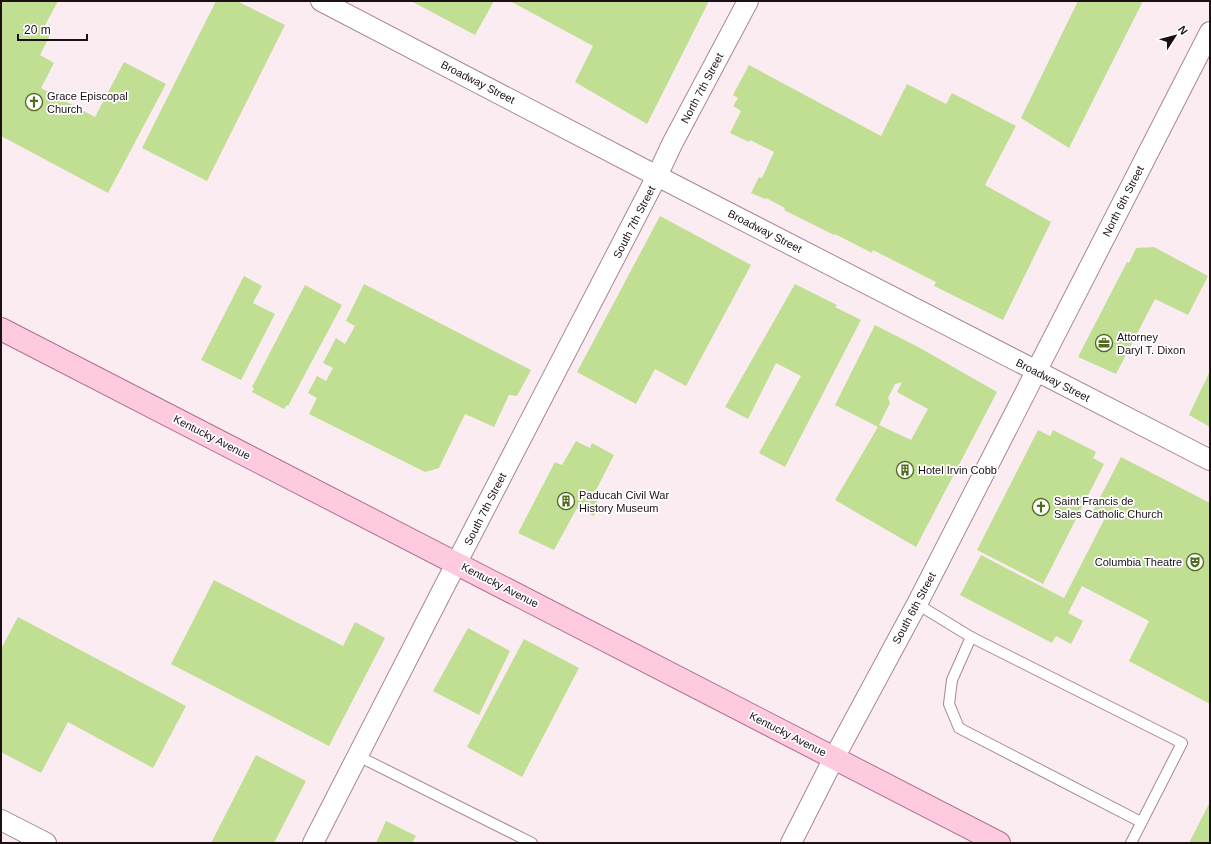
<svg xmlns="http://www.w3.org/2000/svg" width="1211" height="844" viewBox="0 0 1211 844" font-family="Arial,sans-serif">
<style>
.building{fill:#c0df93;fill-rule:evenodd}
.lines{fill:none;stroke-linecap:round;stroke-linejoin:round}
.service-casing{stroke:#a88794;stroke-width:12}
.minor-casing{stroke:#a88794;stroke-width:22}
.primary-casing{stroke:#af728b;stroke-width:24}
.service{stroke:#fff;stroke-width:10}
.minor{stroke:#fff;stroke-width:20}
.primary{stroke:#fecae0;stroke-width:22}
.labels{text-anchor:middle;stroke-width:3.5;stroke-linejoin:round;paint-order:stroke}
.street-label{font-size:11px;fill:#1c1015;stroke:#fff}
.poi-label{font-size:11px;fill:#1c1015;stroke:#fff;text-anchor:start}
</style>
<rect width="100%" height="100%" fill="#fbecf2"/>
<g class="building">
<path d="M1,1H58L42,31L50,35L40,55L54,63L41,88L95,117L124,62L166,84L108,193L1,136Z"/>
<path d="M216,1H237L285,25L207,181L142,148Z"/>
<path d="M411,1H494L475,35Z"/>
<path d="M510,1H709L647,124L575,82L593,46Z"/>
<path d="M1078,1H1143L1069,148L1021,118Z"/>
<path d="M749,65L881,136L907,84L946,104L952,93L1016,126L985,185L1051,222L1003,320L934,286L936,282L873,250L872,253L835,234L834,235L784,210L785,208L766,198L765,199L751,193L759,177L762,178L774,152L750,140L749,142L730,133L741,111L733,106L738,98L733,95Z"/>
<path d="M660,216L751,265L686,386L655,369L636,404L577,372Z"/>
<path d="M1154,247L1208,276L1188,315L1155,299L1116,374L1078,357L1127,262L1129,263L1136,248Z"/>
<path d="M244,276L262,286L253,303L275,314L241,380L201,360Z"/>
<path d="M364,284L531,370L517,396L509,395L494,427L465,414L439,468L425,472L309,414L317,398L308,393L317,376L326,381L333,368L323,363L336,338L345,344L355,326L346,321Z"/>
<path d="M795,284L837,305L835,307L861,320L785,467L759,453L801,376L776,363L748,419L725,407Z"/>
<path d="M305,285L342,305L288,406L287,405L284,409L252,392L254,388L252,387Z"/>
<path d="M875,325L920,348L997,392L916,547L835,500L878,427L835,405ZM902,382L897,392L928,409L911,440L879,425L890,403L888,398L895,384Z"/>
<path d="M1210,371V427L1189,415Z"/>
<path d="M1038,430L1050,436L1053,430L1096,452L1093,458L1104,464L1043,584L977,550Z"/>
<path d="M576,441L590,448L592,443L614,455L595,492L601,495L593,509L596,511L594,516L577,508L554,550L518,533L555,462L562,465Z"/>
<path d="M1121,457L1210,503V704L1129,661L1149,621L1082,586L1068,613L1083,621L1071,644L1056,636L1052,643L960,595L981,555L1064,598L1104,520L1092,513Z"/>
<path d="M214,580L343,646L355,622L385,638L329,746L171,664Z"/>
<path d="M18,617L186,706L153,768L68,722L41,773L1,752V649Z"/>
<path d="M468,628L510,651L479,715L433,691Z"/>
<path d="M524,639L579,668L522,777L467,747Z"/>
<path d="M256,755L306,781L274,843H211Z"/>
<path d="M1210,802V843H1189Z"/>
<path d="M386,821L416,836L412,843H376Z"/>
</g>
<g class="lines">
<g class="service-casing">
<g id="service">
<path d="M917,604L971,637L1182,743L1131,843"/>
<path d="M971,637L952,680L949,704L959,728L1141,822"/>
<path d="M358,756L532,843"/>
</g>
</g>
<g class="minor-casing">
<g id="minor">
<path d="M321,1L657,176L1210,460"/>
<path d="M1,820L46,843"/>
<path d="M313,843L442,591L657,176L672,144L748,1"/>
<path d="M791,843L834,758L917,604L1210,32"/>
</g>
</g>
<g class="primary-casing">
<path id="primary" d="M1,329L999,843"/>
</g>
<use href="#service" class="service"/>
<use href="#minor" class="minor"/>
<use href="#primary" class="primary"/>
</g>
<defs>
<g id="church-ring" transform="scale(0.9)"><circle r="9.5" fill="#fff" stroke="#516c1e" stroke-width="1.5"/><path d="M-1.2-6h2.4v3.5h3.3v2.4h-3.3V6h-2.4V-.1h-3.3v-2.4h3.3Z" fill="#516c1e"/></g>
<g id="office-ring" transform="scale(0.9)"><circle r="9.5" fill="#fff" stroke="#516c1e" stroke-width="1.5"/><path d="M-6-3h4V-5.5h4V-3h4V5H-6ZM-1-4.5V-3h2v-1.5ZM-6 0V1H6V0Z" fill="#516c1e"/></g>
<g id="building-ring" transform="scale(0.9)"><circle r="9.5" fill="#fff" stroke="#516c1e" stroke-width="1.5"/><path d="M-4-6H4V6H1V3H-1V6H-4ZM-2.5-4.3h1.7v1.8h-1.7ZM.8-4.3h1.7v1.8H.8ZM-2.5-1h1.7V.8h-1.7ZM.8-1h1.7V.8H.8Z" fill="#516c1e"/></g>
<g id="theatre-ring" transform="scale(0.9)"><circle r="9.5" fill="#fff" stroke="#516c1e" stroke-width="1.5"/><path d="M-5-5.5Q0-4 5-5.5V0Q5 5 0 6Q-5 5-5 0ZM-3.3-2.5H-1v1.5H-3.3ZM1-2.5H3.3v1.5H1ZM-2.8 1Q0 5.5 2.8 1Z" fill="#516c1e"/></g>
</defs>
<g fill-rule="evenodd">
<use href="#church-ring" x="34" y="102"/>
<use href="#office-ring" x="1104" y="343"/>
<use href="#building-ring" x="905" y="470"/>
<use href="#building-ring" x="566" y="501"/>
<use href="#church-ring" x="1041" y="507"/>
<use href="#theatre-ring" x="1195" y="562"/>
</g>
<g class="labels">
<g class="street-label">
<text transform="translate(478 82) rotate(27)" y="4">Broadway Street</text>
<text transform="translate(702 88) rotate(-62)" y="4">North 7th Street</text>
<text transform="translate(1123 201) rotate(-63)" y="4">North 6th Street</text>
<text transform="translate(634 222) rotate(-63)" y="4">South 7th Street</text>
<text transform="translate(765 231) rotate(27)" y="4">Broadway Street</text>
<text transform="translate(1053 380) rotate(27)" y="4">Broadway Street</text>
<text transform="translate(212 437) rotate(27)" y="4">Kentucky Avenue</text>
<text transform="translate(485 509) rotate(-63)" y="4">South 7th Street</text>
<text transform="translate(500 585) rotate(27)" y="4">Kentucky Avenue</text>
<text transform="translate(914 608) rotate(-62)" y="4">South 6th Street</text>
<text transform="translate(788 734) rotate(27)" y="4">Kentucky Avenue</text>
</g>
<g class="poi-label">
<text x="47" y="100">Grace Episcopal<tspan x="47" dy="13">Church</tspan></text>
<text x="1117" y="341">Attorney<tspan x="1117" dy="13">Daryl T. Dixon</tspan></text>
<text x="918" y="474">Hotel Irvin Cobb</text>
<text x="579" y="499">Paducah Civil War<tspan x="579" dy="13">History Museum</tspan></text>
<text x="1054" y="505">Saint Francis de<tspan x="1054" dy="13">Sales Catholic Church</tspan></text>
<text x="1182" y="566" text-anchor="end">Columbia Theatre</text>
</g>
</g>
<rect width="1211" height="844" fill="none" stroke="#1c1015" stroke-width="4"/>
<g transform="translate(1175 36) rotate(54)" stroke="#ffffff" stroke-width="3" paint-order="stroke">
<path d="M0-3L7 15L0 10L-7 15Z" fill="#1c1015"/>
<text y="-6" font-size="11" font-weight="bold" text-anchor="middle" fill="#1c1015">N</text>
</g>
<path d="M18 34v6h69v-6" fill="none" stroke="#1c1015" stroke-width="2"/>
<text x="24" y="34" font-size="12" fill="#1c1015" stroke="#ffffff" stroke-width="3" paint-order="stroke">20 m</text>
</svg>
